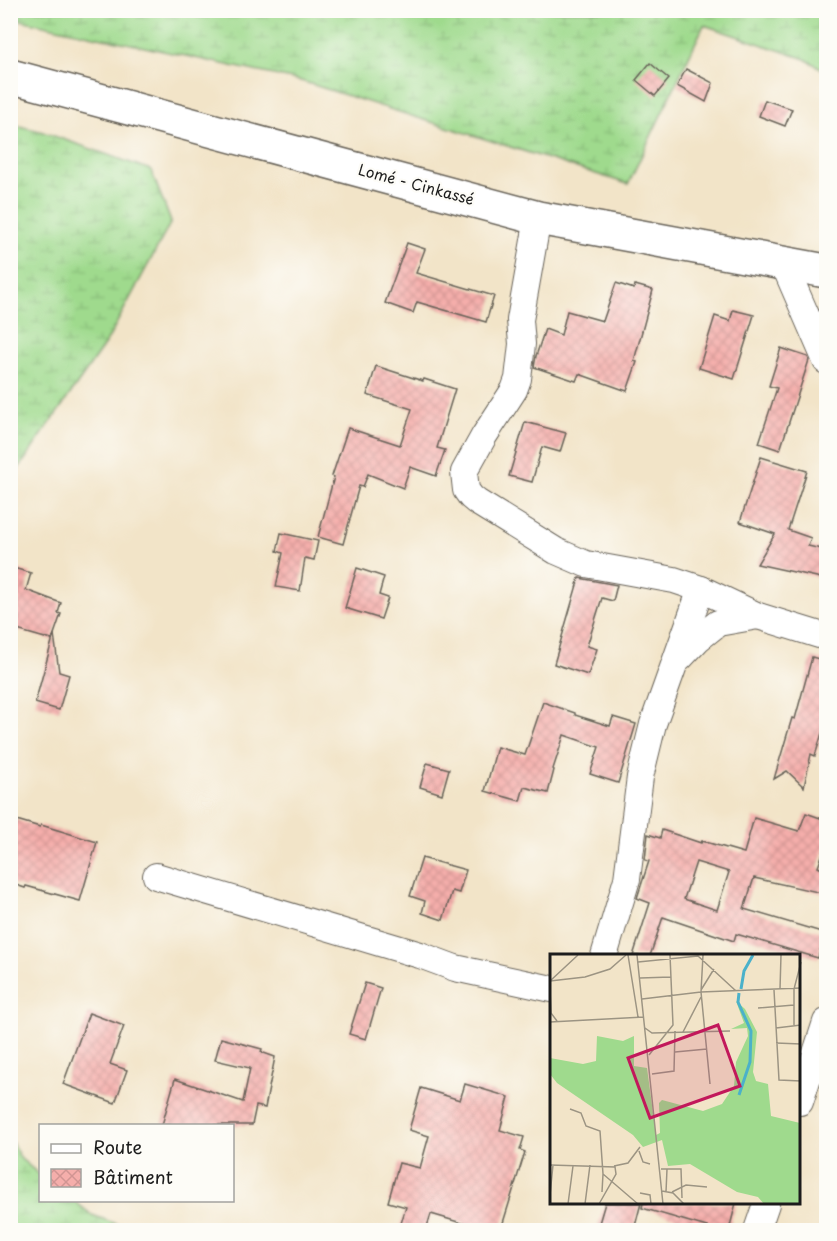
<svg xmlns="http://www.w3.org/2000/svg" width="837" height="1241" viewBox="0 0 837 1241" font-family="'Playpen Sans',sans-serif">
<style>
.wetland{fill:url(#wetland-marsh);stroke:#5e7b54;stroke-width:1.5}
.building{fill:url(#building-cross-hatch);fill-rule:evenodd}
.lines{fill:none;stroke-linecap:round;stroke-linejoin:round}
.minor-casing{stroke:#676258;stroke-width:28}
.trunk-casing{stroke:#676258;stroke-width:36}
.minor{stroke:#fff;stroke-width:26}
.trunk{stroke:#fff;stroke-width:33}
.labels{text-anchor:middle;stroke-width:4.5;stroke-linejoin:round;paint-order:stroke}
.street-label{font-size:15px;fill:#1c1c1c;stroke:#fdfcf7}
.inset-river{fill:none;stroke:#4bb1ca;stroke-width:3}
.inset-road{fill:none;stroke:#9c9483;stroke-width:1.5}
.view{fill:#c2185b;fill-opacity:0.15;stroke:#c2185b;stroke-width:3}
.inset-edge{fill:none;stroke:#1c1c1c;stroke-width:3}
</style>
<defs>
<pattern id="wetland-marsh" width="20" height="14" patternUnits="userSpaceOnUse" patternTransform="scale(1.5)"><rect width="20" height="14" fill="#9fda8d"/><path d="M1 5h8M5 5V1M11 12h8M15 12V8" fill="none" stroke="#88ba79"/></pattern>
<pattern id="building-cross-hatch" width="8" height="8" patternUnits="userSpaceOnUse" patternTransform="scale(1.5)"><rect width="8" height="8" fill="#f5aeab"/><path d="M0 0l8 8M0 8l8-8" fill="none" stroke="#d19593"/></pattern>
</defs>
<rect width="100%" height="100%" fill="#fdfcf7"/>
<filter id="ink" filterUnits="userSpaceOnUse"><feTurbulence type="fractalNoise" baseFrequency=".0167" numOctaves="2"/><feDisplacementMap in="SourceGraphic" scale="12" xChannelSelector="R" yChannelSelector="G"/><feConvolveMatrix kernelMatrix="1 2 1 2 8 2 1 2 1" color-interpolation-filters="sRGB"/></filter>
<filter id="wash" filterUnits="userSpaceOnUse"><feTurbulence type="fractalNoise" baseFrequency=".008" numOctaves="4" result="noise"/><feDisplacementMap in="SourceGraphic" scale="24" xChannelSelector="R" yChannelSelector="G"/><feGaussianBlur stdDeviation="1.35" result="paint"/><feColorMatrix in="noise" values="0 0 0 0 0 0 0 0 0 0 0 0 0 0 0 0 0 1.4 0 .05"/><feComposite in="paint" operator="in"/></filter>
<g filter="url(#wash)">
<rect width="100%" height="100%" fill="#f2e4c8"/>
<g class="wetland">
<path d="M11,10L826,11V71L805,59L704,25L628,184L301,81L11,18Z"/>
<path d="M11,124L40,131L151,170L171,222L107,341L21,465L11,478Z"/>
<path d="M11,1141L21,1159L40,1175V1200L74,1201L92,1215L133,1230H11Z"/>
</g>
<g id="blocks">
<g class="building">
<path d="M650,63L669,79L655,96L636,80Z"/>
<path d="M686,69L713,83L706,102L677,86Z"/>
<path d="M765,100L792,109L785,126L759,116Z"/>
<path d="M407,243L425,249L416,273L494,296L486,322L417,302L413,313L385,303Z"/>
<path d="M616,283L634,289L635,285L653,290L634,361L637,362L627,391L579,374L576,381L534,367L536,356L545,329L561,335L567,311L603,321Z"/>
<path d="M733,310L754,315L734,379L699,368L715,316L730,321Z"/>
<path d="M781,348L808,357L809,360L780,450L759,443L777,388L769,386Z"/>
<path d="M376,366L423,381L424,379L455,389L437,448L445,450L436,476L410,467L403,488L368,474L363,487L359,486L343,544L318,537L334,477L332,476L348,428L400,445L412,409L367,395Z"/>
<path d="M525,422L566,433L560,452L542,447L532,482L509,476Z"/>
<path d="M761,457L807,471L788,530L811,538L808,546L826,550V579L757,564L775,534L740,522Z"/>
<path d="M281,533L318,541L314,560L305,558L300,591L276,587L283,553L277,551Z"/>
<path d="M10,567L31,573L26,590L61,603L58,613L61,614L52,640L10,628Z"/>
<path d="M357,568L384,577L379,595L388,598L381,619L345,608Z"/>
<path d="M579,578L617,585L613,601L602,598L587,646L597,649L588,675L554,664Z"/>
<path d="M54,634L59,672L69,675L59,710L35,703Z"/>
<path d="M812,657L826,661V720L815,756L811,754L804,787L787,771L774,779L792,718L795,719Z"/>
<path d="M543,702L575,713V715L610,726L613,717L636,724L618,783L590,774L599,747L564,735L553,769L554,770L548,793L524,787L520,801L485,791L497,747L525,755Z"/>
<path d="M427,763L449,769L442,794L420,787Z"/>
<path d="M806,813L826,820V844L818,867L826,871V882L822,893L754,878L744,909L825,933L818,958L736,934L734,941L663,917L650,956H633L650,903L637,898L649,861L645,860L648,834L660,838L662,830L701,843L702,841L744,853L754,818L799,831ZM696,862L729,872L717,910L684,899Z"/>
<path d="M10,818L40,827L41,825L97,842L80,901L26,886L25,888L10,883Z"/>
<path d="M422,858L466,870L459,893L452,891L443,920L422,913L425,901L410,896Z"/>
<path d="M365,983L381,988L366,1039L349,1034Z"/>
<path d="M89,1013L124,1026L110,1064L127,1070L115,1103L63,1084Z"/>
<path d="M221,1038L262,1049L261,1052L275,1057L265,1108L256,1106L252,1125H162L175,1079L243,1102L250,1068L215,1060Z"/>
<path d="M465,1084L509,1097L500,1130L524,1137L520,1150L525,1152L502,1226L501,1225L500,1230H463L465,1224L431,1214L426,1230H399L406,1207L388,1202L399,1163L420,1168L429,1136L409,1130L421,1088L460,1100Z"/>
<path d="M605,1203H641L634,1230H597Z"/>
<path d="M643,1203H736L729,1230H717L642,1208Z"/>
</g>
</g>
</g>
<g filter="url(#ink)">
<use href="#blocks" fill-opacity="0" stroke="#676258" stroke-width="1.5"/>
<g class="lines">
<g class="minor-casing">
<g id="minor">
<path d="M538,218L520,320L522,344L518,379L514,390L484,436L464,472L466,490L471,497L477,502L556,551L586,564L674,580L701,589L758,616L826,637"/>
<path d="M783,262L826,361"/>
<path d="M680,658L698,639L718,623L758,616"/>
<path d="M156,876L420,955L455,968L552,989"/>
<path d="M604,956L627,879L640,777L653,724L701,589"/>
<path d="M800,1102L826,1022"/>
<path d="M757,1230L766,1204"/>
</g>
</g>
<g class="trunk-casing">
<path id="trunk" d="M10,76L538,218L826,271"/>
</g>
<use href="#minor" class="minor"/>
<use href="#trunk" class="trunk"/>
</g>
</g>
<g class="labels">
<g class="street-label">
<text transform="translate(416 185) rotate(15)" y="5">Lomé - Cinkassé</text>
</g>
</g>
<g transform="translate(550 954)">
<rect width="250" height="250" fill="#f2e4c8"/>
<path d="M186,47L195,55L207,78L203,118L206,127L218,130L221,162L250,169V250H214L208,243L187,238L140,210L118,212L112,186L93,193L83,181L7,129L0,120V104L33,110L46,107L47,82L73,87L84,82V112L97,114L106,181L110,179L109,149L112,146L153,157L172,150L184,132L186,108L198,82L197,74L181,75L194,69Z" fill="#9fda8d"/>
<path class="inset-river" d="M191,35L194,17L203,1M189,39L188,48L201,77L200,108L189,141"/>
<path class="inset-road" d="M78,1L88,63M87,1L113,250M153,1L151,38L160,130M88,8L148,2L186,37M90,24L121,23M0,27L35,23L60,15L76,1M0,27L28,1M0,35L1,59L7,67M230,35L231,1M151,36L164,15M224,36L229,126L251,127M92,45L151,38L251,34M208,54L244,51M0,68L94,63M244,71V35L251,8M95,74L102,79L180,77M226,74L251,71M133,78L151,43M226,89L251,90M125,98L157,95M99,101L123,71L120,1M102,120L124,117L125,77M20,155L31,159L36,172L50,177L53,220L88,250M89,197L93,208L100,210M0,211L65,213L66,220L49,250M64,212L78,209L90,193M111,215H131L132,244M112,237L123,239L134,250M52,238L53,220M116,238L117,215M122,238L136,231L157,233M90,239L100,241L101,250M0,241L3,211M18,250L23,212M35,250L40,211"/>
<path class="view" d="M168,71L190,132L100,164L78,104Z"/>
<rect width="250" height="250" class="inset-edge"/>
</g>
<rect width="837" height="1241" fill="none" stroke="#fdfcf7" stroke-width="36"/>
<rect x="39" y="1124" width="195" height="78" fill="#fdfcf7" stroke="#a3a29f" stroke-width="1.5"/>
<rect x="51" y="1144" width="30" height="9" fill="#ffffff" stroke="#a3a29f" stroke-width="1.5"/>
<text x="93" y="1154" font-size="18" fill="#1c1c1c">Route</text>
<rect x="51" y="1169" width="30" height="18" fill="url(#building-cross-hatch)" stroke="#a3a29f" stroke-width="1.5"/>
<text x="93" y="1184" font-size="18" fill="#1c1c1c">Bâtiment</text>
</svg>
